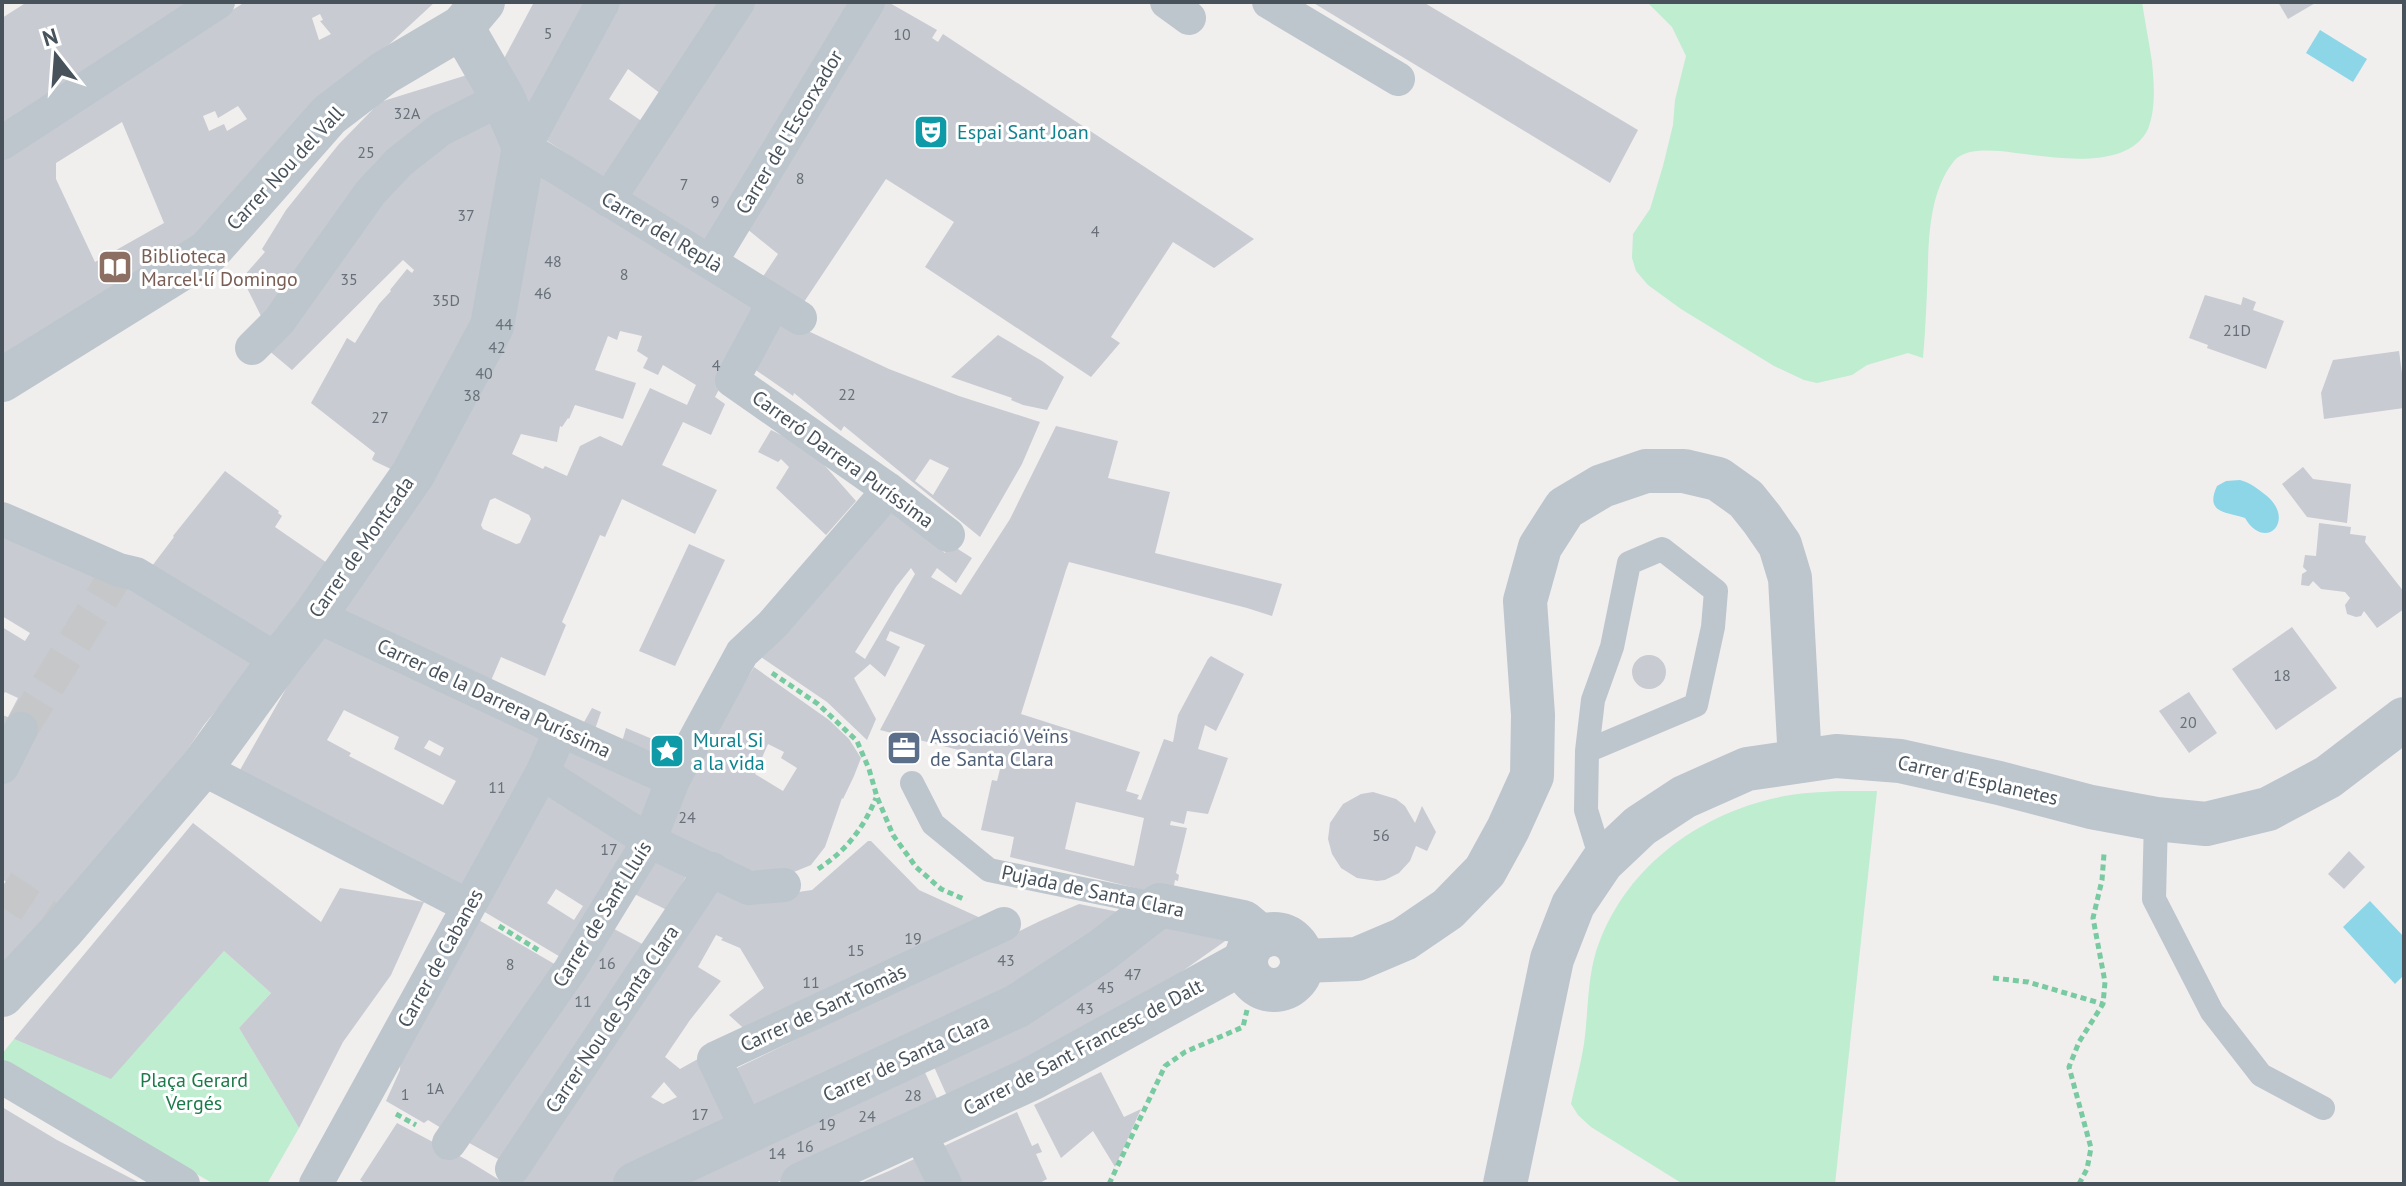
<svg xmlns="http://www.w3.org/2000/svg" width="2406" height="1186" viewBox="0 0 2406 1186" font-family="'PT Sans',sans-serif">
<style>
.green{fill:#beedd0}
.water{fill:#8dd6e8}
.building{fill:#c8cbd1;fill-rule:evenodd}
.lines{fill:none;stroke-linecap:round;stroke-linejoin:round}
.pedestrian-tunnel{stroke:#c6c7c9;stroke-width:34;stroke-dasharray:34 17;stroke-linecap:butt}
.path{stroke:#78caa0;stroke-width:5;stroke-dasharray:6 4;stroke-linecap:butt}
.service{stroke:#bdc6cd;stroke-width:24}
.pedestrian{stroke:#bdc6cd;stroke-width:34}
.minor{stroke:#bdc6cd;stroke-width:44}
.labels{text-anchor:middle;stroke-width:6;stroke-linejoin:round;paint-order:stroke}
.number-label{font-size:16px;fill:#677078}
.street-label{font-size:20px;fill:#47525b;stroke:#fff}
.culture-label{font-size:20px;fill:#0d838f;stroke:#fff;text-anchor:start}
.education-label{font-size:20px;fill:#785e54;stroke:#fff;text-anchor:start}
.service-label{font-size:20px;fill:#4e5e75;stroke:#fff;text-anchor:start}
.park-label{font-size:20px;fill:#1b7a49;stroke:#fff}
</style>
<rect width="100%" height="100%" fill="#f1eeee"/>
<g class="green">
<path d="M1647,2H2142C2145,22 2149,42 2152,62C2154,82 2156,110 2148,129C2126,175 2040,155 2000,151C1985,150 1964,149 1954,161C1926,196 1929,249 1927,291C1926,313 1925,335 1923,358L1908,353L1867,365L1852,375L1817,383L1804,380L1774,366L1681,309L1648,285L1636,271L1632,258L1633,234L1650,209L1663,166L1673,125L1675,100L1686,56L1672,27Z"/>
<path d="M1843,791H1877L1835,1184H1683L1591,1127L1578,1115L1571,1104C1575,1084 1581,1064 1584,1044C1588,1016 1587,988 1594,959C1617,876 1689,819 1771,799C1794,793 1819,792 1843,791Z"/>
<path d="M224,951L271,993L239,1028L299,1128L267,1184H214L2,1062V1054L14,1039L111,1078Z"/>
</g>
<g class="water">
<path d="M2320,30L2367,59L2353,82L2306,53Z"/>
<path d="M2240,480C2251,483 2258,489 2267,496C2296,521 2265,552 2245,518C2228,512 2204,514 2217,486L2226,481Z"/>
<path d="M2370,901L2404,937V975L2395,984L2343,927Z"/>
</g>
<g class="building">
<path d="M27,2H202L2,130V18Z"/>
<path d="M245,2H435L344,86L221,220L2,363V157ZM320,14L323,20L320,21L331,34L319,40L312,18ZM238,106L247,119L227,131L224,124L209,131L203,116L215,111L218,118ZM122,122L164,223L95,262L56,179V163Z"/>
<path d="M534,2H594L532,124L500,66Z"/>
<path d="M613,2H732L669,100L628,69L609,99L649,126L609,182L537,134Z"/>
<path d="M754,2H858L710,243L620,192Z"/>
<path d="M878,2H888L937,30L932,38L938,42L943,34L1254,239L1214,268L1173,242L1111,337L1120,343L1091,377L925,267L954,222L886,179L800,308L760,281L778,254L741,224Z"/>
<path d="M1312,2H1423L1638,130L1610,183Z"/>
<path d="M2278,2H2317L2288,19Z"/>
<path d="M480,71L487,99L376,177L263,320L242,278L265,252L262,249L286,210L339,144L380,102Z"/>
<path d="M490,111L505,141L485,304L395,471L374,461L372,459L375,453L311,403L347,338L355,343L379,304L391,291L390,290L407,269L412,273L414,270L403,260L292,370L261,344L376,196Z"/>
<path d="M536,173L766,302L715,397L725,404L711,435L683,422L662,465L717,490L695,534L622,499L605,537L600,535L562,622L566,625L545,676L501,657L487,690L333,616L392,529ZM620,331L642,336L637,351L648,358L643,368L658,375L663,365L696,385L687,405L650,388L622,446L600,436L580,446L567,476L545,466L543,469L512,454L521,434L557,442L560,426L562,427L568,418L569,419L575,405L623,419L636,383L595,370L608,336L617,340ZM495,498L529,515L531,519L520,543L516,544L483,529L481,525L490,500Z"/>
<path d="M2205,295L2241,305L2243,297L2256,302L2253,310L2284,321L2266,369L2207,348L2208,345L2189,338Z"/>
<path d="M774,315L889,369L959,396L1040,422L1022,464L980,537L844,426L841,431L794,393L793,396L789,393L747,364ZM930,459L949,468L933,495L915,481Z"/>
<path d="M998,335L1042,361L1064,377L1047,410L1023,405L1011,400L1012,398L951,377Z"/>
<path d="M2399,351L2404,388V408L2324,419L2321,393L2333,360Z"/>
<path d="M1056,426L1118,441L1108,478L1170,492L1155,553L1282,584L1272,616L1247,608L1069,562L1066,570L1021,714L1140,752L1126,791L1139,795L1137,799L1141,800L1164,739L1173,742L1178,715L1208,659L1211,656L1244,674L1216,731L1205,725L1198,749L1228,758L1208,814L1187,811L1184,824L1171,821L1170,825L1187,828L1176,873L1179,875L1178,881L1175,880L1172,897L1010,857L1014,837L981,830L992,780L997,781L1002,761L880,730L925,645L890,631L886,640L900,647L885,677L870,664L854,678L876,719L867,740L827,702L761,657L892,510L945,553L950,544L972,558L956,583L937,568L931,577L961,595L1010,519ZM911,568L915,574L865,659L855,652L896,587ZM1076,802L1144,818L1134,866L1065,849Z"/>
<path d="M771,430L811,450L856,501L826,535L776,488L789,467L781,459L778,462L758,452Z"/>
<path d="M2303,467L2313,479L2351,484L2347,523L2307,517L2282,484Z"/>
<path d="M225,471L279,511L278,513L282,516L275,527L330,565L267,648L149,570L174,537L173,536Z"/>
<path d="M2,521L261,656L204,725L165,783L2,975V892L16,901L21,892L2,879V784L29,732L2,744V715L8,717L18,698L5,692L2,697V627L25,641L30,633L2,616Z"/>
<path d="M2319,523L2351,527L2350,534L2366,536L2365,542L2404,592V609L2377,628L2364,611L2361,616L2356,617L2347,614L2345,605L2350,598L2345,592L2321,589L2313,581L2309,586L2301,585L2302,574L2307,571L2303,567L2305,555L2316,556Z"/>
<path d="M689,544L725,560L675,666L639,651Z"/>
<path d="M2292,627L2337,688L2276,730L2232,669Z"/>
<path d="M329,628L551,732L460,898L236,777L296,671ZM344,710L399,737L394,749L456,781L443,805L349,756L351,753L327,740ZM429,740L444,748L440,756L424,748Z"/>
<circle cx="1649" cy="672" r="17"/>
<path d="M754,667L829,720L849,739L861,758L854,776L843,799L842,798L825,847L811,865L784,876L736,868L655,834ZM768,744L784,752L781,758L797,768L783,791L755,774Z"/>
<path d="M2189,692L2217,733L2189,753L2159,711Z"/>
<path d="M592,708L601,712L595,729L583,724Z"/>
<path d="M626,728L657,741L652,756L622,742Z"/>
<path d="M573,742L662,787L646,821L557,772Z"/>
<path d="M547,788L640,845L567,961L478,908ZM556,889L583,906L574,920L547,903Z"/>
<path d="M1373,792L1396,799L1405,806L1415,823L1422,806L1436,832L1427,851L1416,846L1410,861L1399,873L1385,880L1377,881L1357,878L1341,868L1332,854L1328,839L1330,823L1343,804L1361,794Z"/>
<path d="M193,823L321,922L340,888L424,902L391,975L343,1042L299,1128L239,1028L271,993L224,951L111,1079L14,1039Z"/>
<path d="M868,841H871L919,890L985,920L751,1035L729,1015L764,988L740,948L721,940L723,938L716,935L698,967L721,981L690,1020L665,1057L680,1069L705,1055L738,1122L614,1184H512L709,877L791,893L812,890ZM664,1082L677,1097L663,1104L651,1097Z"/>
<path d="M653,849L691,868L667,910L626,890Z"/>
<path d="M2349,851L2365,867L2344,889L2328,874Z"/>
<path d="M1079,904L1134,915L1108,938L754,1113L733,1070L1040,921Z"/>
<path d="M472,916L563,969L446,1131L428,1120L424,1123L386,1101L400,1070L402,1031Z"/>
<path d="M1166,921L1228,939L1136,1004L951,1105L931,1060Z"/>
<path d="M603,923L646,946L509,1165L462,1139Z"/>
<path d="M921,1064L942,1109L773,1184H654Z"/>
<path d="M1101,1072L1124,1117L1141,1109L1115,1167L1093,1131L1061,1158L1034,1105Z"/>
<path d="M2,1107L57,1140L142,1184H2Z"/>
<path d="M1017,1112L1032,1146L1038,1143L1042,1152L1036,1154L1047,1179L1038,1184H959L942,1147Z"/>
<path d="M397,1123L467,1160L506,1184H366L360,1180Z"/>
<path d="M927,1153L940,1184H858L889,1171Z"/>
</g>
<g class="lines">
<g class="pedestrian-tunnel">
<path d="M21,729L119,570"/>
<path d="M2,887L64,928"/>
</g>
<g class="path">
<path d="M772,673L818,704L857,741L869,769L877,797L893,835L916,867L941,889L966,900"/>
<path d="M818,869C846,851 863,829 876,798"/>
<path d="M499,926L538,950"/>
<path d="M1993,978L2028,982L2103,1004"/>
<path d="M396,1114L416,1125"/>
<path d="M1109,1184L1165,1066L1185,1052L1243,1027L1247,1010"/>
<path d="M2079,1184L2087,1169L2091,1148L2069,1067L2079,1042L2103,1004L2105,982L2093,918L2102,880L2104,854"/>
</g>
<g class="service">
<path d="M1587,751L1593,700L1612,647L1629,563L1662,549L1716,591L1713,627L1696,705L1587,751L1586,810L1602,862"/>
<path d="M912,783L933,824L989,870L1160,905"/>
<path d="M2156,819L2154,899L2212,1012L2261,1075L2323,1108"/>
</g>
<g class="pedestrian">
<path d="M603,2L524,147L800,318"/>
<path d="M1167,2L1189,18"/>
<path d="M1269,2L1398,79"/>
<path d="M2,143L218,2"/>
<path d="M608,200L738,2"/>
<path d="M711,261L868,2"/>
<path d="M774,302L732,380L889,490L948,535"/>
<path d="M252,348L279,321L370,193L399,162L441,129L503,98"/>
<path d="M2,519L119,570L136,574L279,661"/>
<path d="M315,615L561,730L673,780"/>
<path d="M2,767L21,729"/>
<path d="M201,768L468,906"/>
<path d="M542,773L649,841L749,888L784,885"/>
<path d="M2,1077L183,1184"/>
<path d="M748,1131L714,1059L1004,924"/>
<path d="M919,1132L945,1184"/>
<path d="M449,1143L570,970L649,841L673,780L742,653L772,625L889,490"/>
<path d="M512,1169L712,869"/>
<path d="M316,1184L542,773L561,730"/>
</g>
<g class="minor">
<path d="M2,380L208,252L329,115L384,73L462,27L483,2"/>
<circle cx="1274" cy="962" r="28"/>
<path d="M1302,961L1357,959L1404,939L1448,909L1485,871L1508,829L1532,776L1533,715L1525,601L1540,547L1565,508L1602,486L1646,471H1684L1718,479L1746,499L1762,519L1780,545L1790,578L1800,761"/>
<path d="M2,995L64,928L201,768L279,661L315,615L413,474L492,326L524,147L503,98L462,27"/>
<path d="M635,1184L1017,1006L1101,951L1160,905L1243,922L1261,937"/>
<path d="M802,1184L1033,1078L1246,961"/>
<path d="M1505,1184L1552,959L1573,905L1602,862L1640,826L1684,797L1747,769L1836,756L1900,761L1999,783L2091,807L2156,819L2206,824L2268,809L2328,777L2404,719"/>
</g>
</g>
<defs>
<g id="theatre-square" transform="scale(1.8)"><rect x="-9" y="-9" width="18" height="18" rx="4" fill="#0f9aa8" stroke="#fff"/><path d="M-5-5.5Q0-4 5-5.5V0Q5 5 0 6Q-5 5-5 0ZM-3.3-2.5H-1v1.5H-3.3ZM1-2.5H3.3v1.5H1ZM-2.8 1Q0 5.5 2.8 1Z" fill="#fff"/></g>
<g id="library-square" transform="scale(1.8)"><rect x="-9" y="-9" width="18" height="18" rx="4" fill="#8d6e63" stroke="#fff"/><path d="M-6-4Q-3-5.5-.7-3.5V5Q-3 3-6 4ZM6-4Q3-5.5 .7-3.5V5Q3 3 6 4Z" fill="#fff"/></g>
<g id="office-square" transform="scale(1.8)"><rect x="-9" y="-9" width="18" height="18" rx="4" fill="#5c6f8a" stroke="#fff"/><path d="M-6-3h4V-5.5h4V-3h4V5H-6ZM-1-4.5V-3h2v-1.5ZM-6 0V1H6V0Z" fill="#fff"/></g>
<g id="sight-square" transform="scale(1.8)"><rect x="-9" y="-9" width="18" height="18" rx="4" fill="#0f9aa8" stroke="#fff"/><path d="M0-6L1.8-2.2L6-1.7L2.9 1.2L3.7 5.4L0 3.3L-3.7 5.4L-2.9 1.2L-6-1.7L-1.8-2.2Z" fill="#fff"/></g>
</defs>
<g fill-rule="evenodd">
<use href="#theatre-square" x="931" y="132"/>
<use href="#library-square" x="115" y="267"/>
<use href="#office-square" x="904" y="748"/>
<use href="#sight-square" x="667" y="751"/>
</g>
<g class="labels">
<g class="number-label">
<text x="548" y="39">5</text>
<text x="902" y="40">10</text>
<text x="407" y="119">32A</text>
<text x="366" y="158">25</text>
<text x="800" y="184">8</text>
<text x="684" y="190">7</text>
<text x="715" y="207">9</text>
<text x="466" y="221">37</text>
<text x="1095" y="237">4</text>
<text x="553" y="267">48</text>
<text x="624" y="280">8</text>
<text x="349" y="285">35</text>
<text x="543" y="299">46</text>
<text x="446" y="306">35D</text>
<text x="504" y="330">44</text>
<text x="2237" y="336">21D</text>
<text x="497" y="353">42</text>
<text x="716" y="371">4</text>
<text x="484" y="379">40</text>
<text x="847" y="400">22</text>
<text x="472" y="401">38</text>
<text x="380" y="423">27</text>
<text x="2282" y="681">18</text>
<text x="2188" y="728">20</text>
<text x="497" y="793">11</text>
<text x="687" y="823">24</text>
<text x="1381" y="841">56</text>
<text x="609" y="855">17</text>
<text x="913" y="944">19</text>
<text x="856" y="956">15</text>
<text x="1006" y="966">43</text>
<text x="607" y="969">16</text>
<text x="510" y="970">8</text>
<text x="1133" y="980">47</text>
<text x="811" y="988">11</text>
<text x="1106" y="993">45</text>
<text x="583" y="1007">11</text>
<text x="1085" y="1014">43</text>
<text x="435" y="1094">1A</text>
<text x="405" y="1100">1</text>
<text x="913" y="1101">28</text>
<text x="700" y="1120">17</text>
<text x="867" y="1122">24</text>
<text x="827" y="1130">19</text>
<text x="805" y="1152">16</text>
<text x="777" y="1159">14</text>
</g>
<g class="street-label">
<text transform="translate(789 132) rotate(-59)" y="7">Carrer de l'Escorxador</text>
<text transform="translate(285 168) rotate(-47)" y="7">Carrer Nou del Vall</text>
<text transform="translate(662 232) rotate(31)" y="7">Carrer del Replà</text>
<text transform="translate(843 459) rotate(36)" y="7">Carreró Darrera Puríssima</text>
<text transform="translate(361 547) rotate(-55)" y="7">Carrer de Montcada</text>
<text transform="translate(494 698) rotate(25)" y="7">Carrer de la Darrera Puríssima</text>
<text transform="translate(1978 780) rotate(13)" y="7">Carrer d'Esplanetes</text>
<text transform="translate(1093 891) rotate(12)" y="7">Pujada de Santa Clara</text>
<text transform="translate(602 914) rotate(-58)" y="7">Carrer de Sant Lluís</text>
<text transform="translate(440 958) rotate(-61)" y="7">Carrer de Cabanes</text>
<text transform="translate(823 1008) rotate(-25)" y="7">Carrer de Sant Tomàs</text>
<text transform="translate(612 1019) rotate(-56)" y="7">Carrer Nou de Santa Clara</text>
<text transform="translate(1083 1047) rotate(-28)" y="7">Carrer de Sant Francesc de Dalt</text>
<text transform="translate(906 1058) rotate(-25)" y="7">Carrer de Santa Clara</text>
</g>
<g class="culture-label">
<text x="957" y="139">Espai Sant Joan</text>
<text x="693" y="747">Mural Si<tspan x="693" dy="23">a la vida</tspan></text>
</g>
<g class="education-label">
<text x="141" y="263">Biblioteca<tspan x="141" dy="23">Marcel·lí Domingo</tspan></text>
</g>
<g class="service-label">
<text x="930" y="743">Associació Veïns<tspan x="930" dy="23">de Santa Clara</tspan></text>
</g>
<g class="park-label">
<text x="194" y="1087">Plaça Gerard<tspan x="194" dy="23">Vergés</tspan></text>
</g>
</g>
<rect width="2406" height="1186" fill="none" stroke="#47525b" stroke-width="8"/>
<g transform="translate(56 56) rotate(343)" stroke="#ffffff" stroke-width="6" paint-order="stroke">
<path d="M0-6L14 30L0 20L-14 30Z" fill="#47525b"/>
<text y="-12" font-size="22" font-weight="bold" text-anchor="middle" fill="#47525b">N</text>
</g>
</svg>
